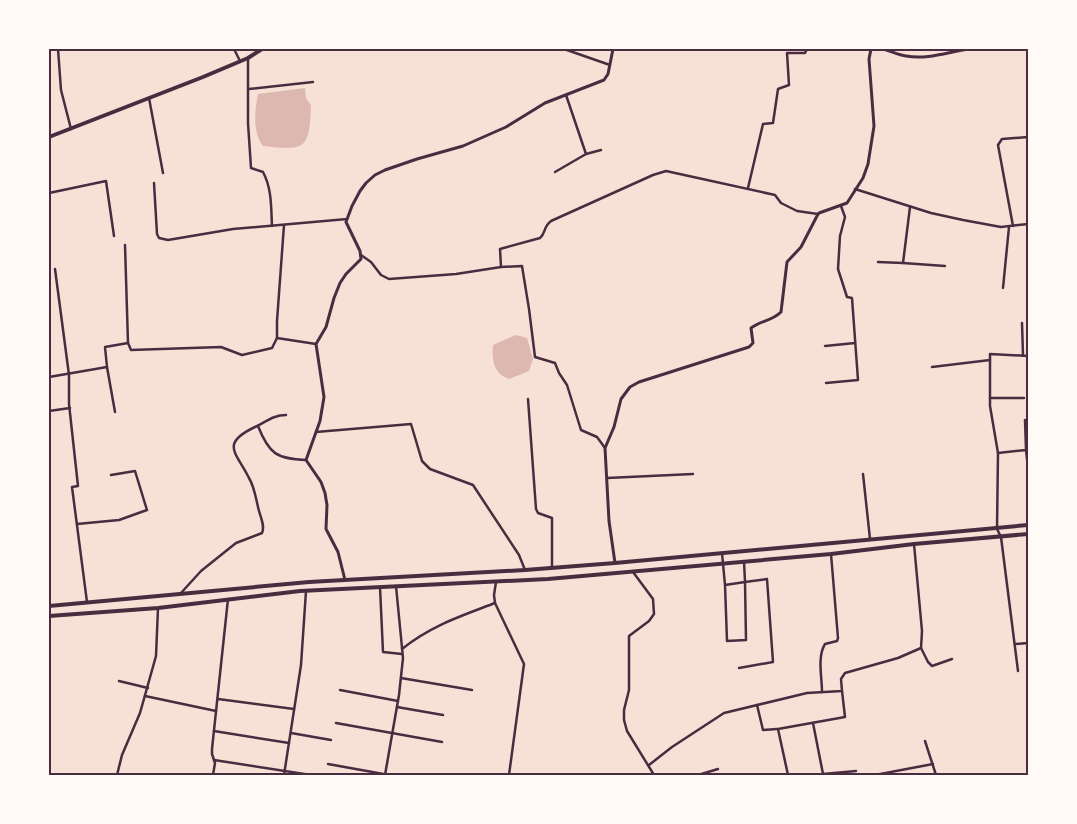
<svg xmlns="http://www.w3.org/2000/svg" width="1077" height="824" viewBox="0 0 1077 824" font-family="'Noto Sans',sans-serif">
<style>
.water{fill:#dcb8b0}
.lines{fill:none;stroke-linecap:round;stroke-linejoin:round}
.minor{stroke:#4a2c40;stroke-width:2.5}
.tertiary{stroke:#4a2c40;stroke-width:3}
.secondary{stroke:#4a2c40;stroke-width:4}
.neatline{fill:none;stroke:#4a2c40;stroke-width:2}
</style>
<rect width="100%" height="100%" fill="#f7e1d7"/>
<g class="water">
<path d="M305,88L306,98L311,105C310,117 312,145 296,147C286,149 273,147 263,146C252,132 255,110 258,94Z"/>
<path d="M516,335L527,338L533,359L529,371L509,379C493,373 492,360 493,345Z"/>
</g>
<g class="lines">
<g class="minor">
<path d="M58,49L61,90L71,129"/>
<path d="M234,49L240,61"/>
<path d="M564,49L610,65"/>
<path d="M248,58V123L251,168L263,172C272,189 271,207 272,226"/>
<path d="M249,89L313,82"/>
<path d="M149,98L163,173"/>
<path d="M586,154L601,150"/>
<path d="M555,172L586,154L566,95"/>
<path d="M154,183L157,234L159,238L168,240L233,229L347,219"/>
<path d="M748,188L763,124L773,123L778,89L789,85L787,53H805L807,49"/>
<path d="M855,189L931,213L963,220L1001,227L1028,224"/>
<path d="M49,193L106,181L114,236"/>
<path d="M284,225L277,321V338L316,344"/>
<path d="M1013,226L998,145L1002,139L1028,137"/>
<path d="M361,255L371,262L381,275L389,279L456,274L501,267L500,249L540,238C546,233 543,227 551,221L653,175L666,171L775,195L781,203L797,211L818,214"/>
<path d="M878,262L903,263L910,207"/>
<path d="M903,263L945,266"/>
<path d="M501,267L522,266L529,309L535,357L555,363L559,373L567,385L581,430L597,437L605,448"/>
<path d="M55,269L69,375V404L78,486L72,487L87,602"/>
<path d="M1003,288L1009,227"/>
<path d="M1022,323L1023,355"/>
<path d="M128,343L131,350L221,347L242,355L272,348L277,338"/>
<path d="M825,346L855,343"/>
<path d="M990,360V354L1028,356"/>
<path d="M107,367L115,412"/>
<path d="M932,367L990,360V406L998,453L997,529L1001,537L1018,671"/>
<path d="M49,377L107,367L105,347L128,343L125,245"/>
<path d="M826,383L858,380L852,298L847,297L838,269L840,236L845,217L841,206"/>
<path d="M990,398H1024"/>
<path d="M528,399L536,509L538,513L552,518V568"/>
<path d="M49,411L70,408"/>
<path d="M258,426C269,454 277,459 306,460"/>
<path d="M316,432L411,424L422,461L430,469L473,485L519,555L525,570"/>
<path d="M1026,450L1028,468"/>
<path d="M998,453L1026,450L1025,420"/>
<path d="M863,474L870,539"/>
<path d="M607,478L693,474"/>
<path d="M77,524L119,520L147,510L135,471L111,475"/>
<path d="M914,544L922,631L921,648L928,662L932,666L952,659"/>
<path d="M722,553L725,585L745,582L746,640L727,641L725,585"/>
<path d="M633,572L653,599L654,614L649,621L629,636V690L624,710V720L627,731L654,775"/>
<path d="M496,582L494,595L495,603L524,664L509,775"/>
<path d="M380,587L383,652L402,654"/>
<path d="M181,593L201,571L236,543L262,533C265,526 261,518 259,511C256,500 255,488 249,478C237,453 219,444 255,427C266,422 273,415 286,415"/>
<path d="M1015,644L1028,643"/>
<path d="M402,649C430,626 461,616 495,603"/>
<path d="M739,668L773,662L767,579L745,582L744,561"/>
<path d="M401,678L472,690"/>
<path d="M119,681L148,688"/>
<path d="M340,690L398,701"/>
<path d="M822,692C822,677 817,657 825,644L837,641L838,638L831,554"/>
<path d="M145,696L216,711"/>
<path d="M218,699L294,709"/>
<path d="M757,705L763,730L777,729"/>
<path d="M397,707L443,715"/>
<path d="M336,723L442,742"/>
<path d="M813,723L823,774L856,771"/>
<path d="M214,731L289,743"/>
<path d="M291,733L331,740"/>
<path d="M925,741L936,775"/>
<path d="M214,760L311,775"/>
<path d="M328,764L389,775"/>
<path d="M649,765L672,747L724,713L807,693L842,691L841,679L845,673L898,658L921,648"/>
<path d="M117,775L122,755L140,713L156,656L158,608"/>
<path d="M213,775L215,763L212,754V749L228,599"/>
<path d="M284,775L301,665L306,591"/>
<path d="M385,775L399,695L403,658L396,586"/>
<path d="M698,775L718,769"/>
<path d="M788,775L778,729L845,717L842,691"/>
<path d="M875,775L933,764"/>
</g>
<g class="tertiary">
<path d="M883,49C891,51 898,55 906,56C927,60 948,52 969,49"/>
<path d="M615,563L609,521L605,448L614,427L621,399L630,387L639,382L749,347L753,343L751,328C760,321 772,321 781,312L787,262L801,247L817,216L819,213L847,203L863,178L868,164L874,126L869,59L871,49"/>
<path d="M345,580L338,552L326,529L327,505L325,493L321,482L306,460L320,421L324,397L316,344L326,327L334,298L340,283L346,274L361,259L360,251L346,222L352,206L360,191L366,183L375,175L385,170L417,159L463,146L506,127L545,103L604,80L608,74L613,49"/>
</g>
<g class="secondary">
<path d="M49,137L203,77L248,58L262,49"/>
<path d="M49,606L309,582L525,570L615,563L1028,525"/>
<path d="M49,616L158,608L300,591L548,579L831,554L914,544L1028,534"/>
</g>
</g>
<rect width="1077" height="824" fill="none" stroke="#fffaf5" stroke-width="100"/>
<rect x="50" y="50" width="977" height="724" class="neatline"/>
</svg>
